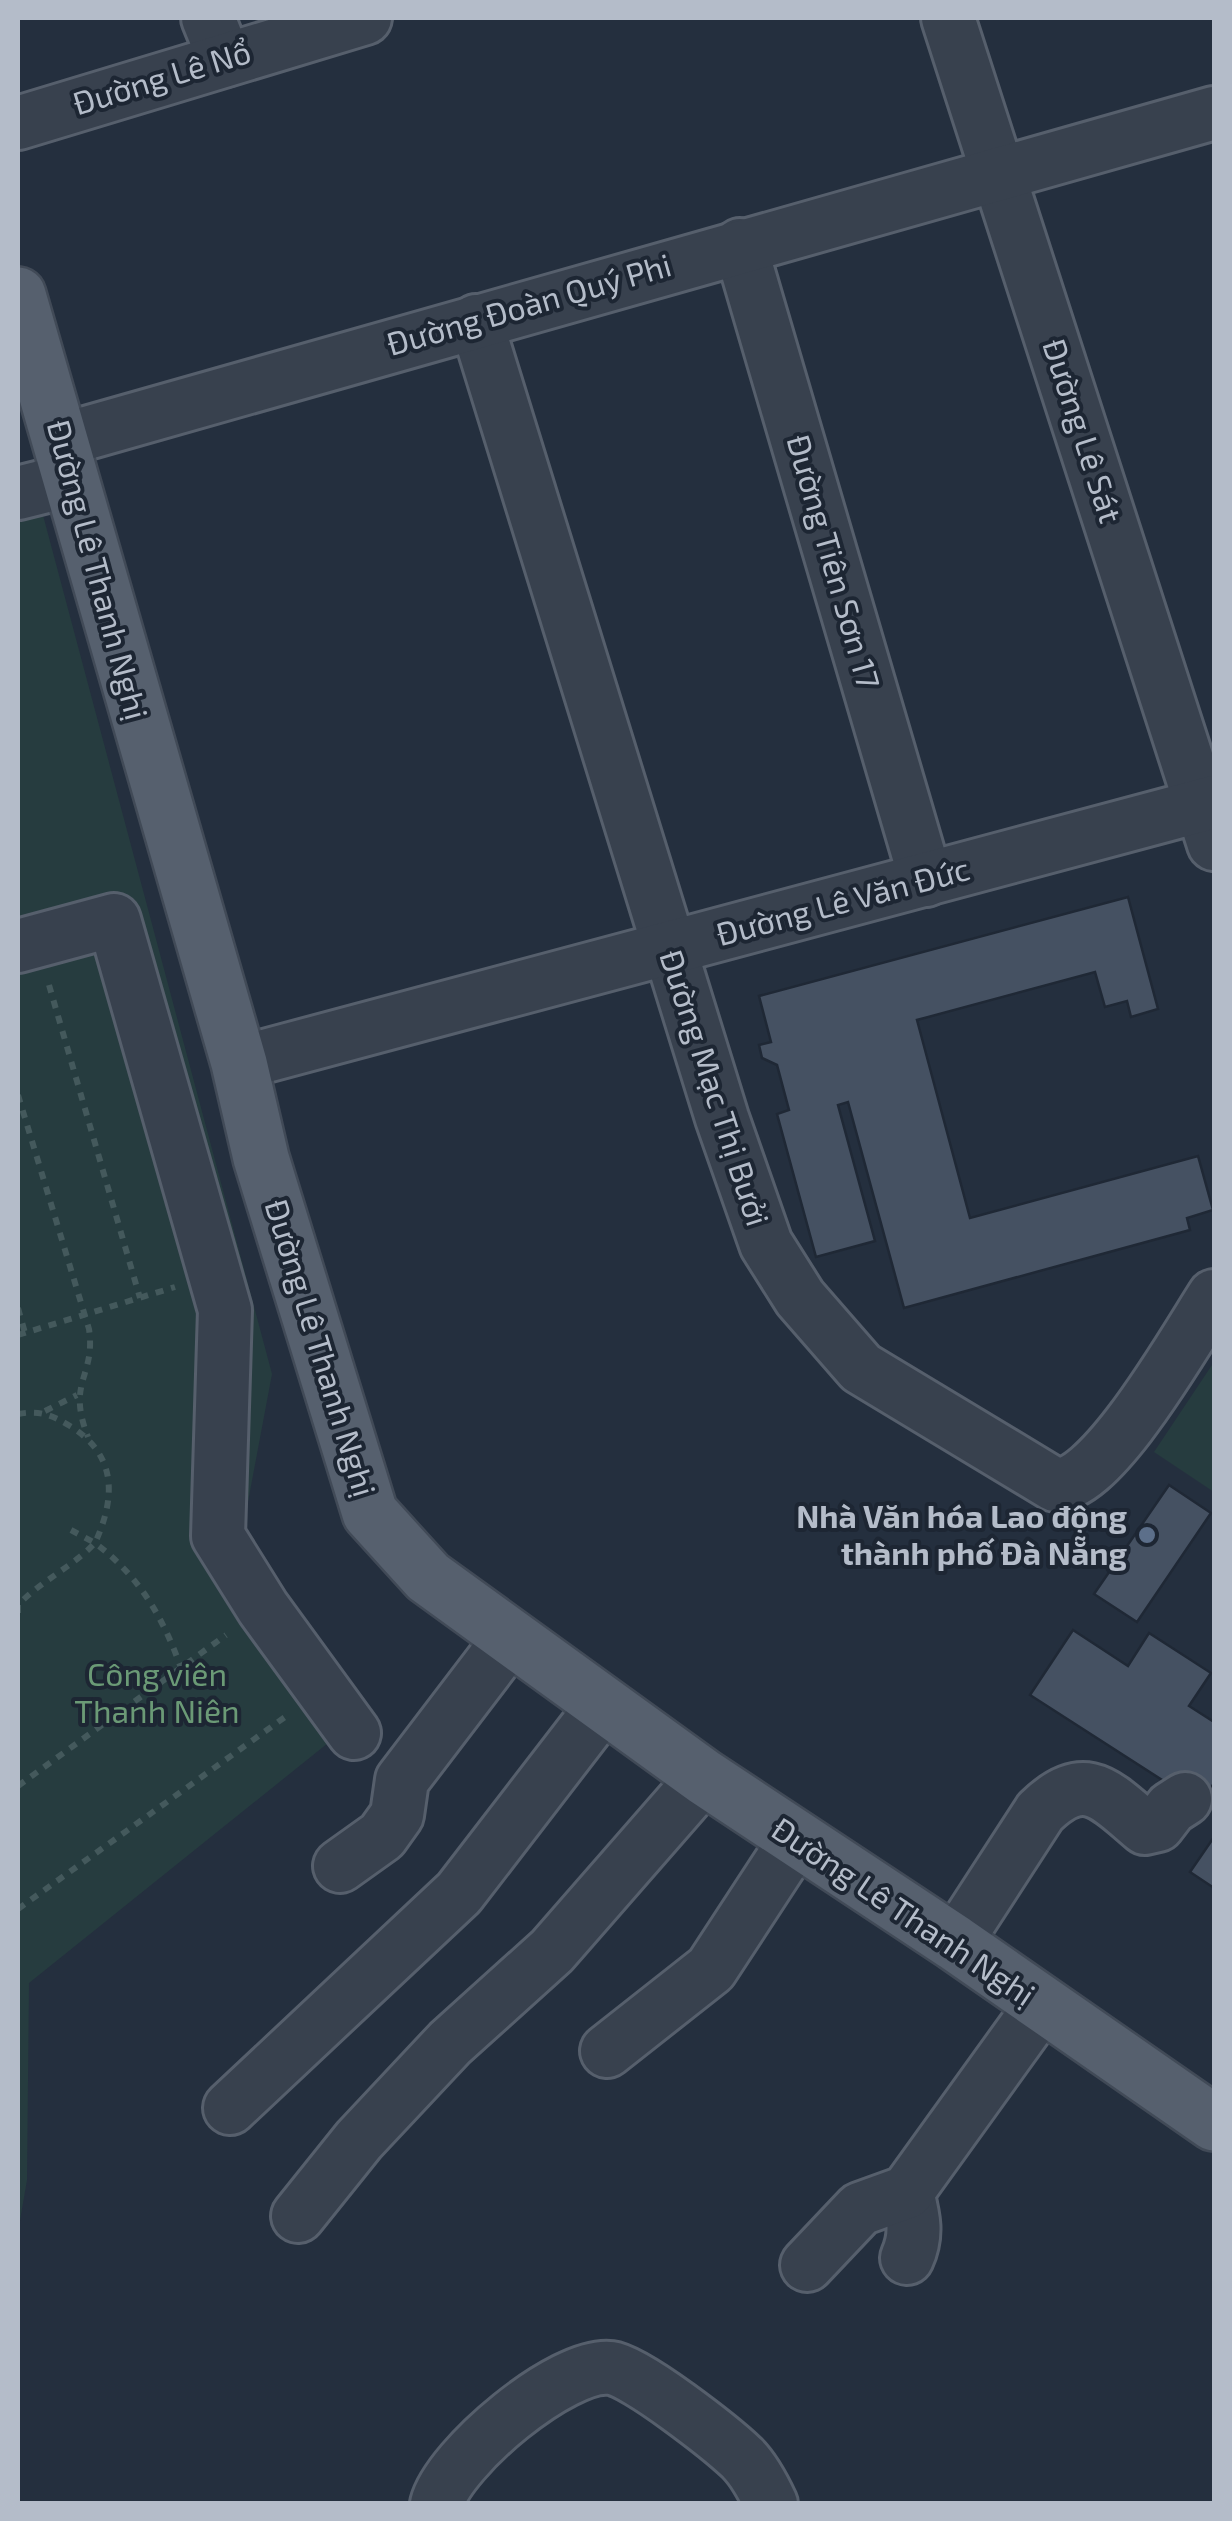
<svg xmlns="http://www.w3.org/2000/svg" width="1232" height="2521" viewBox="0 0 1232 2521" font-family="'Exo 2',sans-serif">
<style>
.green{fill:#263c3f}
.building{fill:#455162;stroke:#1f2835;stroke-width:2.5}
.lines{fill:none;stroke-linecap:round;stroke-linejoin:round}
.minor-casing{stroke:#565f6c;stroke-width:58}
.major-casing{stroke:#414a57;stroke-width:60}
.path{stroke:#44595c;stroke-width:6;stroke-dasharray:8 8;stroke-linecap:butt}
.minor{stroke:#38414e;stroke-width:52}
.major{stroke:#56606e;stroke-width:55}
.service-dot{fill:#5c6f8a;stroke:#1d2633;stroke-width:4}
.labels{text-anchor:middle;stroke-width:8;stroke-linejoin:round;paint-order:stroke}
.street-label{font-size:32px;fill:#b4bcc9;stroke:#1d2633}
.poi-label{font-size:32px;font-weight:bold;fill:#b4bcc9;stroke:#1d2633;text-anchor:end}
.park-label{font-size:32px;fill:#6b9a76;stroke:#1d2633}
</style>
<rect width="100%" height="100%" fill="#242f3e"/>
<g class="green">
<path d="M40,504L272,1374L236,1566L353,1723L29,1983L27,2180L18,2232V511Z"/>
<path d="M1214,1362V1492L1154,1452Z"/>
</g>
<g class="building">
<path d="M1128,897L1158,1009L1131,1017L1127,1001L1105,1007L1095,972L917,1020L970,1218L1198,1156L1213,1210L1187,1218L1190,1230L904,1308L848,1102L838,1105L875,1241L816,1257L777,1114L789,1110L777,1065L762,1058L759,1045L771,1042L759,996Z"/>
<path d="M1169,1485L1211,1513L1137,1622L1094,1594Z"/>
<path d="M1073,1630L1128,1666L1149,1633L1211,1673L1189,1706L1214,1722V1783L1201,1805L1030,1695Z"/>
<path d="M1214,1837V1888L1190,1872Z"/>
</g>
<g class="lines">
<g class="minor-casing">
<g id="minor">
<path d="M208,18L225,60"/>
<path d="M948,18L1214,844"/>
<path d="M18,123L365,18"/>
<path d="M740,245L926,880"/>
<path d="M476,321L722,1118L766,1244L800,1298L861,1368L1055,1485C1101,1490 1188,1336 1214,1296"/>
<path d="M62,440L1214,113"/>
<path d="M18,493L70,480"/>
<path d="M18,946L114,920L225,1310L218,1536L263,1608L354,1733"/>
<path d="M239,1063L1214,802"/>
<path d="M340,1866L382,1836L397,1815L402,1780L511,1637"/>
<path d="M955,1943L1040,1812C1085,1768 1106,1795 1145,1828L1158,1825L1171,1808L1185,1799"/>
<path d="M607,2051L711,1969L796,1839"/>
<path d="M230,2108L459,1893L603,1706"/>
<path d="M907,2192C913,2216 918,2234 907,2258"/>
<path d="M298,2216L359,2140L450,2043L552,1951L704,1777"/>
<path d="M807,2265L860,2209L907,2192L1041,2006"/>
<path d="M437,2504C449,2458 563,2362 611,2368C636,2371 722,2439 742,2458C754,2470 764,2489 771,2504"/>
</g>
</g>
<g class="major-casing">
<path id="major" d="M18,295L239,1063L261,1158L370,1513L428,1577L704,1777L955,1943L1214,2123"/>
</g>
<g class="path">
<path d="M49,985L140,1298"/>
<path d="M18,1095L89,1329C96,1377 66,1381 88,1437"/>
<path d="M18,1308L25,1333"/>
<path d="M18,1335L175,1287"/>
<path d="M45,1411L77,1395"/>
<path d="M18,1414C39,1410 52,1415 70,1426C117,1455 116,1497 95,1543L71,1530"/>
<path d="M18,1613V1605C42,1580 71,1568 95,1543C139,1576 163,1617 181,1668"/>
<path d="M18,1786L226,1635"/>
<path d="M18,1909L285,1717"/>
</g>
<use href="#minor" class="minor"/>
<use href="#major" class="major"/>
</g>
<circle class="service-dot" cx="1147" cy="1535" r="10"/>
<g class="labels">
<g class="street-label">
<text transform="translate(162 78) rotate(-17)" y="11">Đường Lê Nổ</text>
<text transform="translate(529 305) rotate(-16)" y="11">Đường Đoàn Quý Phi</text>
<text transform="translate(1082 431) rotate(72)" y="11">Đường Lê Sát</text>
<text transform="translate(833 562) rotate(74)" y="11">Đường Tiên Sơn 17</text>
<text transform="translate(97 570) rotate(75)" y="11">Đường Lê Thanh Nghị</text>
<text transform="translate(843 902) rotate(-15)" y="11">Đường Lê Văn Đức</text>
<text transform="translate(714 1088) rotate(72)" y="11">Đường Mạc Thị Bưởi</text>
<text transform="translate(320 1348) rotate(73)" y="11">Đường Lê Thanh Nghị</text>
<text transform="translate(903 1912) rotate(34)" y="11">Đường Lê Thanh Nghị</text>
</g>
<g class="poi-label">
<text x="1127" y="1528">Nhà Văn hóa Lao động<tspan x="1127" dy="37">thành phố Đà Nẵng</tspan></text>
</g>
<g class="park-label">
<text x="157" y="1686">Công viên<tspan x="157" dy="37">Thanh Niên</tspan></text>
</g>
</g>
<rect width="1232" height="2521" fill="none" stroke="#b4bcc9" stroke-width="40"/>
</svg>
